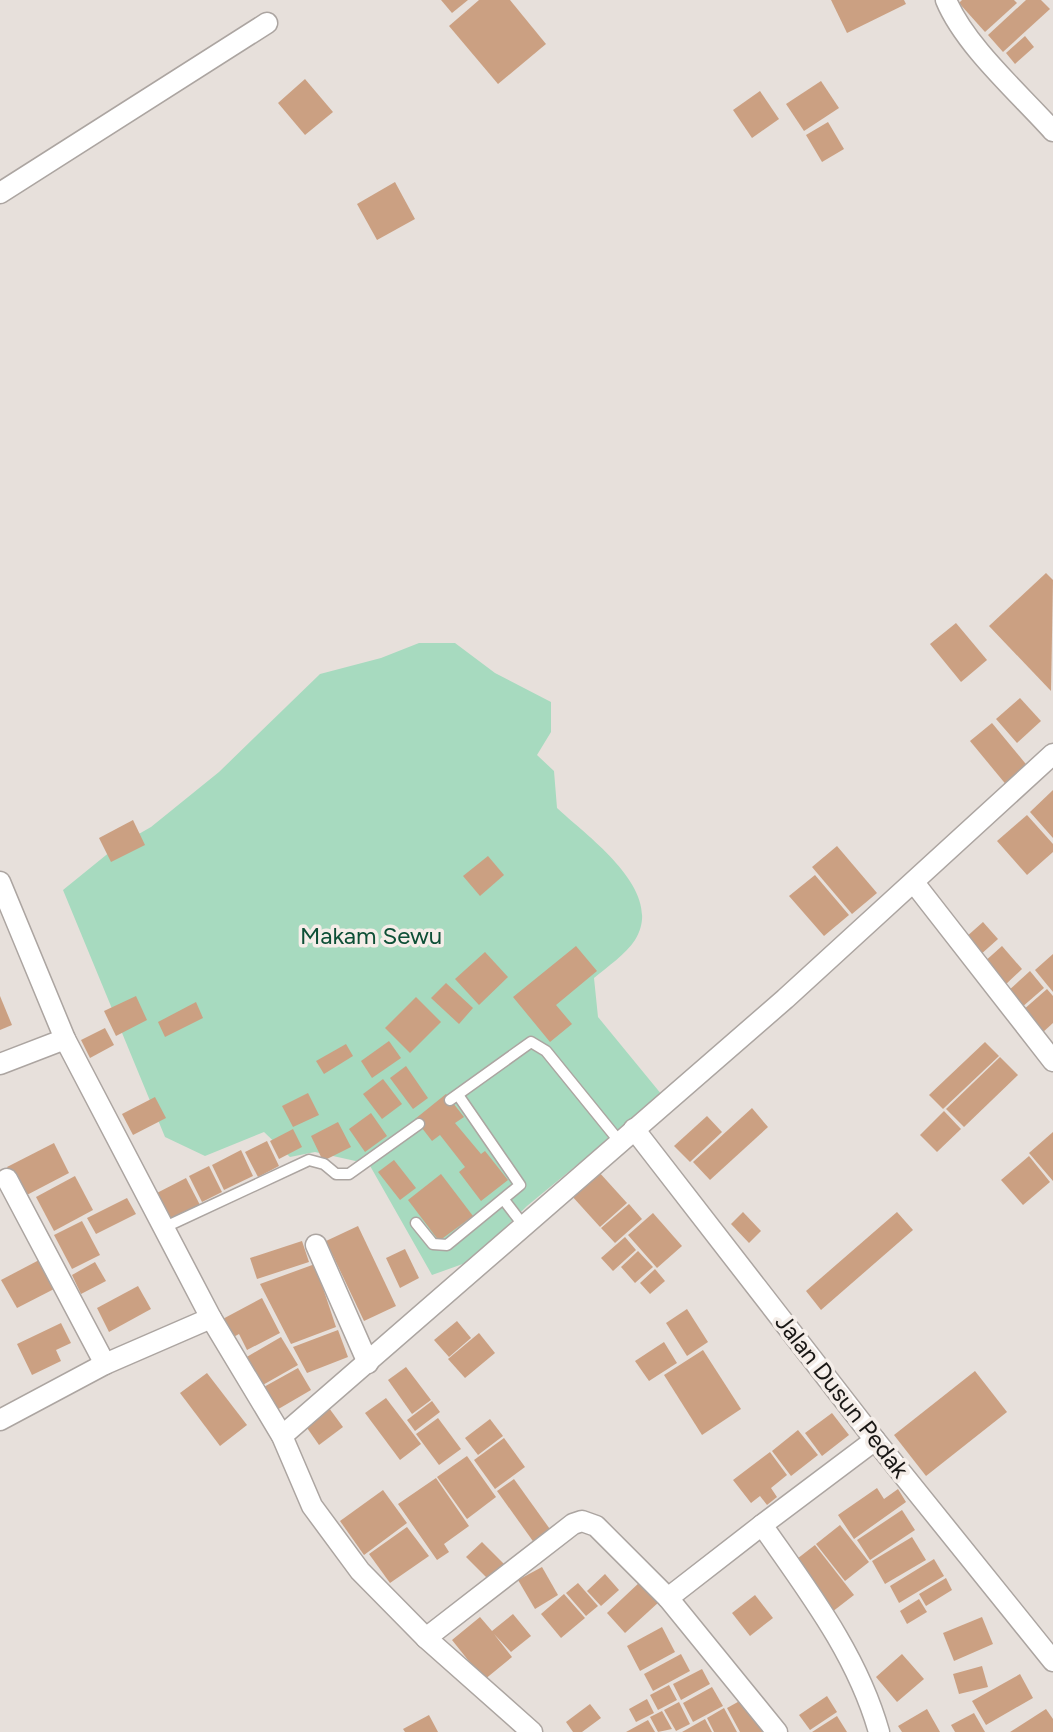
<svg xmlns="http://www.w3.org/2000/svg" width="1053" height="1732" viewBox="0 0 1053 1732" font-family="Figtree,sans-serif">
<style>
.green{fill:#a7dabf}
.building{fill:#cba082}
.lines{fill:none;stroke-linecap:round;stroke-linejoin:round}
.lane-casing{stroke:#aca5a1;stroke-width:13}
.street-casing{stroke:#aca5a1;stroke-width:23}
.lane{stroke:#fff;stroke-width:10}
.street{stroke:#fff;stroke-width:20}
.labels{text-anchor:middle;stroke-width:7;stroke-linejoin:round;paint-order:stroke}
.park-label{font-size:24px;fill:#0d4f36;stroke:#f4ede8}
.street-label{font-size:24px;fill:#191715;stroke:#f4ede8}
</style>
<rect width="100%" height="100%" fill="#e7e0db"/>
<path class="green" d="M419,643H455L495,673L551,702V732L537,755L554,771L557,808C588,837 666,891 635,940C626,954 607,967 594,978L598,1017L662,1095L527,1206L471,1261L432,1275L369,1164L315,1152L290,1157L264,1132L205,1156L165,1137L63,890L116,847L151,827L219,772L320,674L381,658Z"/>
<g class="building">
<path d="M441,0H468L452,13Z"/>
<path d="M479,0H510L546,44L498,84L449,26Z"/>
<path d="M831,0H904L906,4L847,33Z"/>
<path d="M962,0H1014L1017,3L985,32L959,3Z"/>
<path d="M1026,0H1041L1050,9L1003,52L988,35Z"/>
<path d="M1025,36L1034,47L1015,64L1006,53Z"/>
<path d="M305,79L333,112L305,135L278,103Z"/>
<path d="M821,81L839,108L804,131L786,104Z"/>
<path d="M760,91L779,119L752,138L733,110Z"/>
<path d="M828,122L844,149L822,162L806,135Z"/>
<path d="M395,182L415,219L377,240L357,204Z"/>
<path d="M1046,573L1053,580L1051,691L989,626Z"/>
<path d="M956,623L987,660L961,682L930,644Z"/>
<path d="M1020,698L1041,721L1017,743L996,719Z"/>
<path d="M992,723L1030,769L1008,787L970,741Z"/>
<path d="M1053,790V838L1030,812Z"/>
<path d="M1027,815L1053,844V852L1027,875L997,841Z"/>
<path d="M133,820L145,845L111,862L99,838Z"/>
<path d="M837,846L877,893L852,914L812,867Z"/>
<path d="M488,856L504,875L480,896L463,876Z"/>
<path d="M815,875L849,915L824,936L789,896Z"/>
<path d="M983,922L998,939L979,956L965,938Z"/>
<path d="M576,946L597,971L556,1005L572,1024L550,1042L513,997Z"/>
<path d="M1002,946L1022,969L1004,986L983,963Z"/>
<path d="M485,952L508,977L479,1005L455,979Z"/>
<path d="M1053,954V992L1035,970Z"/>
<path d="M1030,971L1044,988L1021,1008L1007,992Z"/>
<path d="M446,983L473,1008L459,1024L431,998Z"/>
<path d="M1047,989L1053,996V1023L1042,1033L1022,1011Z"/>
<path d="M0,996L12,1025L0,1030Z"/>
<path d="M136,996L147,1020L116,1036L104,1011Z"/>
<path d="M416,997L441,1022L410,1053L385,1028Z"/>
<path d="M196,1002L203,1018L165,1037L158,1022Z"/>
<path d="M105,1028L114,1045L90,1058L81,1040Z"/>
<path d="M389,1041L401,1058L372,1078L361,1061Z"/>
<path d="M985,1042L999,1056L943,1109L929,1095Z"/>
<path d="M346,1044L353,1056L324,1074L316,1061Z"/>
<path d="M1000,1057L1018,1075L964,1127L946,1109Z"/>
<path d="M406,1066L428,1098L413,1109L390,1078Z"/>
<path d="M383,1079L402,1104L382,1119L363,1094Z"/>
<path d="M308,1093L319,1115L293,1127L282,1106Z"/>
<path d="M446,1094L464,1117L455,1123L481,1154L485,1151L508,1180L481,1201L459,1172L465,1167L440,1135L432,1141L415,1119Z"/>
<path d="M155,1097L166,1118L133,1135L122,1114Z"/>
<path d="M752,1108L768,1127L710,1180L693,1162Z"/>
<path d="M944,1111L961,1129L937,1152L920,1135Z"/>
<path d="M371,1113L387,1136L365,1152L349,1129Z"/>
<path d="M707,1116L722,1132L690,1162L674,1146Z"/>
<path d="M338,1122L351,1147L323,1161L311,1136Z"/>
<path d="M293,1129L302,1147L279,1159L270,1141Z"/>
<path d="M1053,1132V1181L1029,1153Z"/>
<path d="M267,1141L279,1166L258,1177L245,1152Z"/>
<path d="M54,1143L69,1173L23,1197L7,1167Z"/>
<path d="M241,1150L253,1176L224,1190L212,1165Z"/>
<path d="M1029,1156L1050,1182L1023,1205L1001,1180Z"/>
<path d="M394,1160L416,1188L400,1200L378,1172Z"/>
<path d="M209,1166L222,1192L202,1202L189,1176Z"/>
<path d="M598,1171L627,1203L600,1227L571,1195Z"/>
<path d="M441,1174L473,1216L439,1241L408,1200Z"/>
<path d="M75,1176L93,1210L54,1231L36,1197Z"/>
<path d="M186,1178L200,1205L166,1222L153,1195Z"/>
<path d="M127,1198L136,1214L96,1234L87,1218Z"/>
<path d="M629,1204L642,1219L615,1243L601,1228Z"/>
<path d="M743,1212L761,1231L749,1243L731,1224Z"/>
<path d="M897,1212L913,1230L821,1310L806,1291Z"/>
<path d="M653,1213L682,1246L657,1268L628,1235Z"/>
<path d="M82,1221L100,1255L72,1269L54,1235Z"/>
<path d="M358,1226L396,1306L364,1321L326,1241Z"/>
<path d="M625,1237L636,1250L613,1271L601,1258Z"/>
<path d="M302,1241L309,1262L257,1279L250,1258Z"/>
<path d="M405,1249L419,1278L400,1288L386,1258Z"/>
<path d="M638,1251L653,1267L635,1283L621,1267Z"/>
<path d="M41,1259L56,1288L17,1308L1,1280Z"/>
<path d="M95,1262L106,1281L81,1294L72,1275Z"/>
<path d="M315,1264L336,1327L291,1344L260,1284Z"/>
<path d="M655,1269L665,1281L650,1294L640,1283Z"/>
<path d="M138,1286L151,1309L109,1332L97,1308Z"/>
<path d="M262,1298L280,1333L247,1350L239,1334L228,1340L219,1321Z"/>
<path d="M687,1309L708,1342L687,1356L666,1323Z"/>
<path d="M457,1321L471,1338L449,1357L434,1340Z"/>
<path d="M61,1323L71,1343L56,1350L61,1361L32,1375L17,1344Z"/>
<path d="M338,1330L348,1357L307,1373L293,1347Z"/>
<path d="M479,1333L495,1353L465,1378L448,1359Z"/>
<path d="M281,1337L298,1365L261,1386L245,1358Z"/>
<path d="M664,1342L677,1363L649,1381L635,1361Z"/>
<path d="M703,1350L741,1409L702,1435L664,1375Z"/>
<path d="M406,1367L431,1400L412,1414L388,1380Z"/>
<path d="M298,1368L311,1390L275,1411L262,1388Z"/>
<path d="M975,1371L1007,1412L926,1476L894,1435Z"/>
<path d="M207,1373L247,1425L220,1446L180,1393Z"/>
<path d="M386,1398L421,1444L400,1460L365,1413Z"/>
<path d="M432,1401L440,1412L415,1431L407,1420Z"/>
<path d="M329,1408L343,1427L319,1445L305,1425Z"/>
<path d="M832,1413L849,1435L822,1456L805,1433Z"/>
<path d="M438,1418L461,1449L439,1465L416,1434Z"/>
<path d="M490,1419L503,1436L478,1455L465,1438Z"/>
<path d="M798,1430L818,1455L791,1476L772,1451Z"/>
<path d="M504,1438L525,1467L495,1489L474,1460Z"/>
<path d="M770,1452L787,1475L771,1488L777,1497L767,1505L760,1496L751,1503L733,1480Z"/>
<path d="M467,1456L496,1497L467,1519L437,1477Z"/>
<path d="M436,1478L469,1526L444,1544L449,1552L437,1560L398,1504Z"/>
<path d="M514,1479L552,1532L535,1544L497,1491Z"/>
<path d="M877,1488L884,1499L898,1489L906,1502L854,1539L838,1515Z"/>
<path d="M383,1490L407,1523L364,1555L340,1521Z"/>
<path d="M902,1510L915,1530L870,1560L857,1540Z"/>
<path d="M840,1525L869,1562L845,1581L816,1544Z"/>
<path d="M407,1527L429,1556L390,1583L369,1554Z"/>
<path d="M912,1537L926,1560L885,1584L872,1561Z"/>
<path d="M482,1542L505,1565L489,1580L466,1557Z"/>
<path d="M815,1545L854,1595L832,1612L793,1562Z"/>
<path d="M934,1559L944,1576L899,1603L890,1586Z"/>
<path d="M542,1567L558,1595L535,1609L518,1580Z"/>
<path d="M605,1574L619,1590L601,1606L587,1591Z"/>
<path d="M946,1578L952,1590L926,1606L919,1594Z"/>
<path d="M641,1581L660,1601L625,1633L607,1613Z"/>
<path d="M578,1583L598,1606L586,1616L566,1593Z"/>
<path d="M564,1594L585,1618L561,1638L541,1614Z"/>
<path d="M755,1595L773,1618L750,1636L732,1613Z"/>
<path d="M919,1599L927,1612L907,1624L900,1611Z"/>
<path d="M513,1614L531,1636L511,1652L494,1634L512,1657L484,1680L452,1640L480,1617L492,1631Z"/>
<path d="M982,1617L993,1644L954,1661L943,1633Z"/>
<path d="M662,1627L675,1652L640,1671L627,1646Z"/>
<path d="M681,1654L690,1671L653,1691L644,1674Z"/>
<path d="M902,1654L924,1679L897,1702L876,1677Z"/>
<path d="M982,1666L988,1687L959,1694L953,1674Z"/>
<path d="M702,1669L710,1684L681,1700L673,1684Z"/>
<path d="M1020,1674L1033,1698L986,1725L972,1701Z"/>
<path d="M669,1685L677,1700L658,1710L650,1695Z"/>
<path d="M712,1687L723,1706L693,1722L683,1703Z"/>
<path d="M827,1696L837,1712L810,1730L799,1715Z"/>
<path d="M745,1698L763,1732H740L727,1708Z"/>
<path d="M647,1699L654,1713L636,1722L629,1709Z"/>
<path d="M679,1702L690,1724L676,1731L664,1710Z"/>
<path d="M590,1704L601,1718L582,1732H573L566,1722Z"/>
<path d="M724,1708L737,1732H714L707,1718Z"/>
<path d="M927,1709L940,1732H902L898,1726Z"/>
<path d="M1046,1709L1053,1719V1732H1010Z"/>
<path d="M662,1711L672,1729L658,1732L650,1717Z"/>
<path d="M974,1713L985,1732H955L951,1725Z"/>
<path d="M429,1715L438,1732H405L403,1729Z"/>
<path d="M837,1716L847,1732H812Z"/>
<path d="M705,1719L712,1732H682Z"/>
<path d="M648,1720L655,1732H626Z"/>
</g>
<g class="lines">
<g class="lane-casing">
<g id="lane">
<path d="M450,1100L531,1042L546,1051L619,1141"/>
<path d="M504,1200L524,1226"/>
<path d="M416,1223L433,1244L447,1245L520,1185L458,1095"/>
<path d="M163,1228L309,1160L324,1164L336,1174H349L419,1124"/>
</g>
</g>
<g class="street-casing">
<g id="street">
<path d="M946,0C965,46 1020,94 1053,131"/>
<path d="M0,193L267,23"/>
<path d="M0,882L65,1039L211,1318"/>
<path d="M915,884L1053,1061"/>
<path d="M0,1064L65,1039"/>
<path d="M634,1129L875,1440L1053,1661"/>
<path d="M7,1179L105,1364"/>
<path d="M316,1245L368,1363"/>
<path d="M0,1420L105,1364L211,1318L282,1436L312,1506L360,1571L426,1638L532,1732"/>
<path d="M282,1436L785,999L1053,754"/>
<path d="M875,1440L762,1525C808,1591 857,1654 879,1732"/>
<path d="M668,1598L777,1732"/>
<path d="M426,1638L573,1524L582,1521L596,1526L668,1598L762,1525"/>
</g>
</g>
<use href="#lane" class="lane"/>
<use href="#street" class="street"/>
</g>
<g class="labels">
<g class="park-label">
<text x="371" y="944">Makam Sewu</text>
</g>
<g class="street-label">
<text transform="translate(842 1396) rotate(52)" y="8">Jalan Dusun Pedak</text>
</g>
</g>
</svg>
